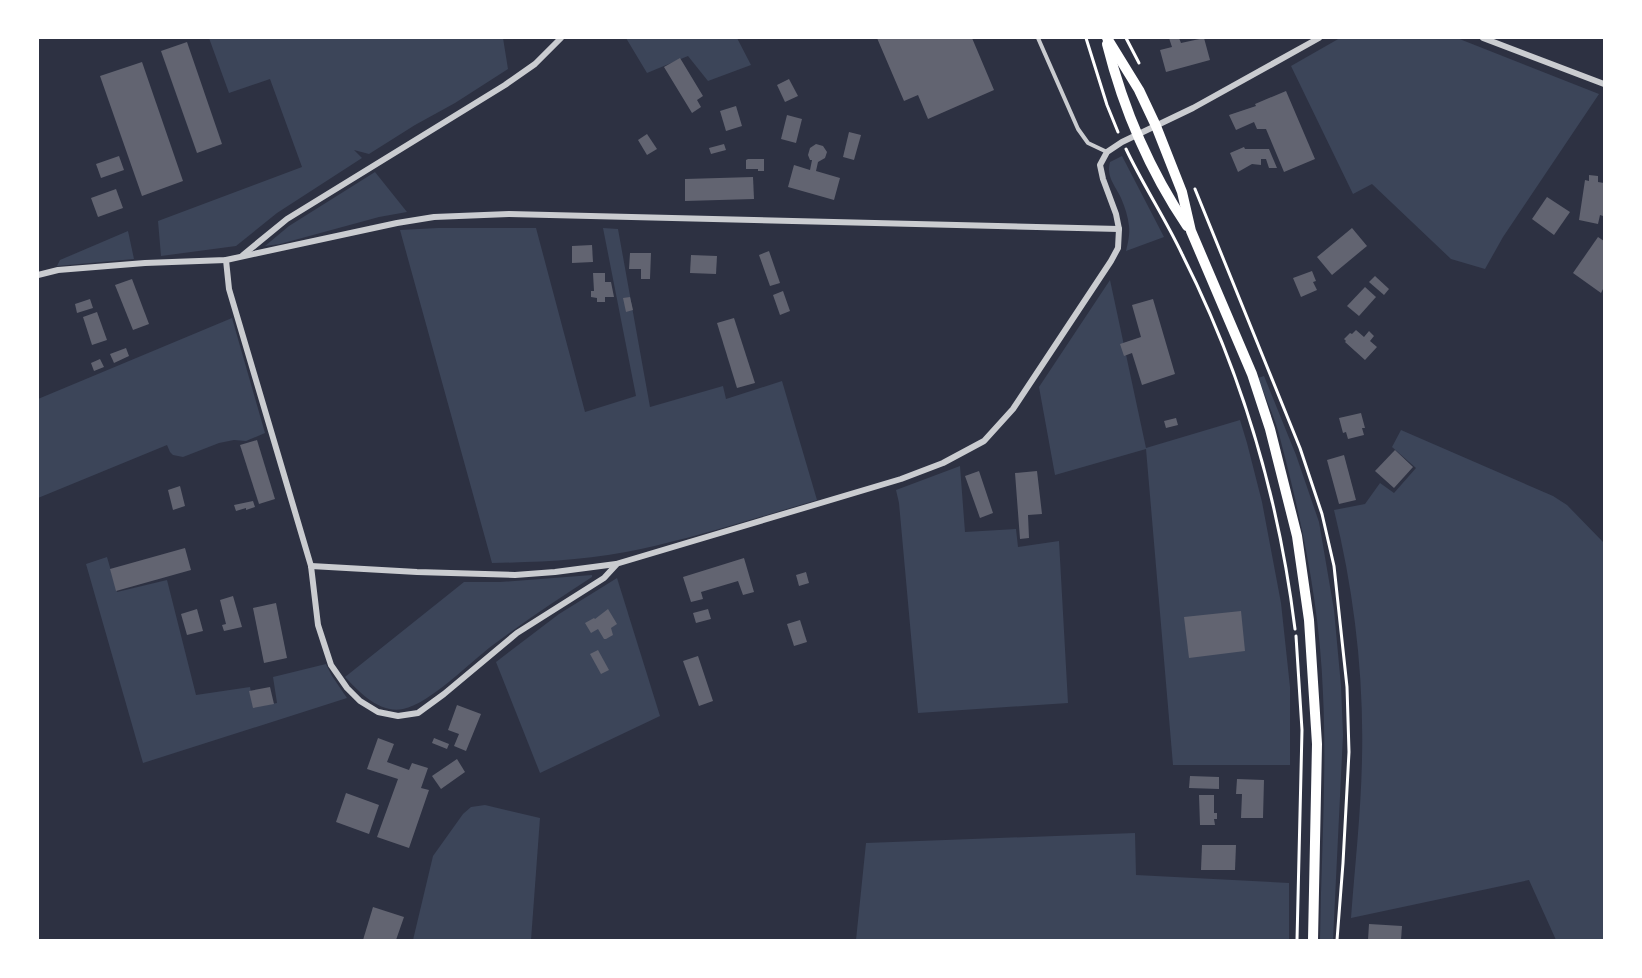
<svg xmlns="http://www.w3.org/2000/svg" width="1642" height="978" viewBox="0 0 1642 978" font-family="Commissioner,sans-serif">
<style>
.green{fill:#3c4559}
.building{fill:#626471}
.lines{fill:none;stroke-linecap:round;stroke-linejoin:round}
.path{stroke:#fff;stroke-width:3}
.service{stroke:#caccd0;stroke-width:4}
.minor{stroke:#caccd0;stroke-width:6}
.secondary{stroke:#fff;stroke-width:10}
</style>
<rect width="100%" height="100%" fill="#2d3142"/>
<g class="green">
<path d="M209,38H503L508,69L455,103L415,125L369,154L354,150L362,158L277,213L236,246L161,256L158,221L302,167L270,79L229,93Z"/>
<path d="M626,38H737L751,65L708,81L688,56L647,73Z"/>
<path d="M1340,38H1457L1599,94L1503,237L1485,269L1451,259L1372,184L1353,194L1291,66Z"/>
<path d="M1122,156L1164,237L1126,251C1128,243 1130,234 1129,226C1128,217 1125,207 1121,198C1115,185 1106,177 1110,162Z"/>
<path d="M375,172L407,212L379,217L280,244L265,246L289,226Z"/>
<path d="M438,228H536L585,412L636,396L603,228L618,229L650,407L723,386L726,399L782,381L817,500C759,517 701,536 641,549C592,560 542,562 492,563L400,230Z"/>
<path d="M128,231L134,259L57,266L60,260Z"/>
<path d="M1110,280L1146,448L1240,420L1247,443L1262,502L1281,603L1290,687V765H1173L1146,449L1055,475L1039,387Z"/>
<path d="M232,318L265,433L246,441L234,440L219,443L183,457L173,455L170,452L167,445L38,498V399Z"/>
<path d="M1264,376L1296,455L1319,522L1334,610L1341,686L1343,735L1333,940H1320C1321,858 1327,776 1323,694C1320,609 1303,525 1281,442C1276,420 1266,399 1258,378Z"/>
<path d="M1401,430L1553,496L1567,505L1604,543V940H1556L1529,880L1351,918C1355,865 1361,812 1362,759C1364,675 1354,591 1334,510L1365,504L1380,483L1394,493L1416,468L1392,447Z"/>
<path d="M960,466L965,532L1016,529L1018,547L1059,541L1068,703L918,713L899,503L896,490Z"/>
<path d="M107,557L117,592L167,580L196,695L250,687L254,707L277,703L273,677L326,664L332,676L347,698L143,763L86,564Z"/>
<path d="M592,575V577C558,599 525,621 493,645C469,663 431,703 403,709C380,714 359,692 345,677L464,582H500Z"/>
<path d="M617,578L660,716L540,773L496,662L559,614Z"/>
<path d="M485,805L540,818L531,940H413L433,856L463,814L471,807Z"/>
<path d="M1135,833L1136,875L1289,883V940H856L866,843Z"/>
</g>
<g class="building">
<path d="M877,38H972L994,90L928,119L918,95L904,101Z"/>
<path d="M1169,38H1179L1181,43L1204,38L1210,60L1166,72L1160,50L1172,47Z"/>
<path d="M187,42L222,144L197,153L161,51Z"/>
<path d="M680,58L703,96L697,100L701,107L692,113L664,67Z"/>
<path d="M142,62L183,181L142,196L100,76Z"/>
<path d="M789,79L798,96L785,102L777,85Z"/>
<path d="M1286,91L1315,159L1284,172L1266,129H1257L1254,122L1236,130L1229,115L1256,106L1255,104Z"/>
<path d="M736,106L742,126L726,131L720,111Z"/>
<path d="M787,115L802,119L796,143L781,139Z"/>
<path d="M849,132L861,135L854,160L843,157Z"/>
<path d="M647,134L657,149L647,155L638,140Z"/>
<path d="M724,144L726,150L711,154L709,148Z"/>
<path d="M816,144L823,146L827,152L825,158L818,162L816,171L840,178L834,200L788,187L794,165L810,170L812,160H810L808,155L810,148Z"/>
<path d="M1244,147L1245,149H1269L1277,168H1269L1266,159H1261V165L1252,164L1238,172L1230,153Z"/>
<path d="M119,156L124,170L101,178L96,164Z"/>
<path d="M748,159H764V171H758V169H746V160Z"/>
<path d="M1589,175L1598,176V182L1604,183L1603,195L1604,196V206L1603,216L1600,215L1598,224L1579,220L1585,180L1589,181Z"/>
<path d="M753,177L754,199L685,201V179Z"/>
<path d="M116,189L123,208L98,217L91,198Z"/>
<path d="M1547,197L1570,212L1554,235L1532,219Z"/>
<path d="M1352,228L1367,246L1332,275L1317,257Z"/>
<path d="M1598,237L1604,241V287L1601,293L1573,273Z"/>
<path d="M592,245L593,262L572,263V246Z"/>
<path d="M769,251L780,283L770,286L759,255Z"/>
<path d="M630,253H651L650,279H641V269H629Z"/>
<path d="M691,255L717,256L716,274L690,273Z"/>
<path d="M1312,271L1316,281L1313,282L1317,290L1301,297L1293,278Z"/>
<path d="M593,273H605V282H611L614,297H605V302H597V298L591,297V291H594Z"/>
<path d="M1375,276L1389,289L1384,295L1369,282Z"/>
<path d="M132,279L149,324L133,330L115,285Z"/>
<path d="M1365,287L1376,297L1359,316L1347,306Z"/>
<path d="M783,291L790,311L780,315L773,295Z"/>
<path d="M630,297L633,310L626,312L623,298Z"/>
<path d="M90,299L93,308L77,313L75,304Z"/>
<path d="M1153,299L1175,374L1142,385L1132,353L1124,356L1120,344L1141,337L1132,305Z"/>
<path d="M97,312L107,340L92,345L83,317Z"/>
<path d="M734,318L755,383L737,388L717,323Z"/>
<path d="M1356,330L1364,337L1369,331L1374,336L1370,341L1377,347L1365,360L1345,342L1346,341L1344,339L1350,333L1352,334Z"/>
<path d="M126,348L129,356L114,363L110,354Z"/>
<path d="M100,359L104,367L94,371L91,363Z"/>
<path d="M1361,413L1365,428H1362L1364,435L1348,439L1346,432L1343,433L1339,418Z"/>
<path d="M1176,418L1178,425L1166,428L1164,421Z"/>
<path d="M257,440L275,499L259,504L240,445Z"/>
<path d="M1395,450L1413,467L1394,488L1375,471Z"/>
<path d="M1344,455L1356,500L1339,504L1327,460Z"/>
<path d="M979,471L993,513L980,518L965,476Z"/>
<path d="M1037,471L1042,514L1028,515L1029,538L1020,539L1015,473Z"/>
<path d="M180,486L185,506L173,510L168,490Z"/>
<path d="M253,501L255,507L246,510V508L236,511L234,505Z"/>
<path d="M185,548L191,570L116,591L110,569Z"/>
<path d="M744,558L754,592L743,595L738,581L701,592L703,599L691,602L683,577Z"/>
<path d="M806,572L809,583L799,586L796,575Z"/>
<path d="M233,596L242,627L224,631L222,625L226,624L220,600Z"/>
<path d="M276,603L287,658L264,663L253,608Z"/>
<path d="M197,609L203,631L187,635L181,614Z"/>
<path d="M608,609L617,624L611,628L613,635L606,639H604L598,629L591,633L585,623L594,618L595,619Z"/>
<path d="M708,609L711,619L696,623L693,613Z"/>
<path d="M1241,611L1245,651L1189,658L1184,617Z"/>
<path d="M800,620L807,642L794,646L787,624Z"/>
<path d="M598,650L609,670L601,674L590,654Z"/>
<path d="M698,656L713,701L699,706L683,661Z"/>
<path d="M270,687L274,704L253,708L249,691Z"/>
<path d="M457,705L481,714L466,751L454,746L459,734L448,730Z"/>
<path d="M378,738L394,744L387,762L409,770L412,763L428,768L421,788L429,790L409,848L377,837L398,779L367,769Z"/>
<path d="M434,738L449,744L447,749L432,743Z"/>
<path d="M457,759L465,772L441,789L432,776Z"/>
<path d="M1190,776L1219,777V789L1189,788Z"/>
<path d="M1237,779L1264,780L1263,818H1241L1242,794H1236Z"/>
<path d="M346,793L379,805L369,834L336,822Z"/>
<path d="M1199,795H1214V813H1217V819H1214L1215,825H1200Z"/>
<path d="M1202,845H1236L1235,870H1201Z"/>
<path d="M373,907L404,917L396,940H363Z"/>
<path d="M1369,924L1402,926L1401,940H1368Z"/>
</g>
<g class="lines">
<g class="path">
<path d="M1086,38L1107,105L1118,132"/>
<path d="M1126,38L1139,63"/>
<path d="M1126,149C1143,185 1165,218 1182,254C1241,371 1279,499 1295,629"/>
<path d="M1195,189L1300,448L1322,514L1334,566L1347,687L1349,752L1343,863L1337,940"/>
<path d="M1296,636L1302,730L1297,940"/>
</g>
<path class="service" d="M1038,38L1078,129L1088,143L1107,152"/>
<g class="minor">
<path d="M1483,38L1604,84"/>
<path d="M243,255L287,219L505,85L535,64L561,38"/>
<path d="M226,260L229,289L311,566L318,625L331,665L347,688L360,701L378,712L398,716L418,713L444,694L517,633L604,578L616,565"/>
<path d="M38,275L58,270L145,263L226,260L397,223L434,217L509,214L1119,229"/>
<path d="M311,566L417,572L515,575L555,572L616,564L901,479L943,463L984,441L1013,409L1111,261L1118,248L1119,229L1116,214L1103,179L1100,165L1107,152L1122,142L1193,108L1319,38"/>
</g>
<g class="secondary">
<path d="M1107,38L1139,90L1156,126L1182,192L1191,231L1252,374L1270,429L1297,536L1309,620L1317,744L1313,940"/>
<path d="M1107,44C1123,108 1150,171 1187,226"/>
</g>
</g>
<rect width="1642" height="978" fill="none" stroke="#ffffff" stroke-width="78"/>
</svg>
